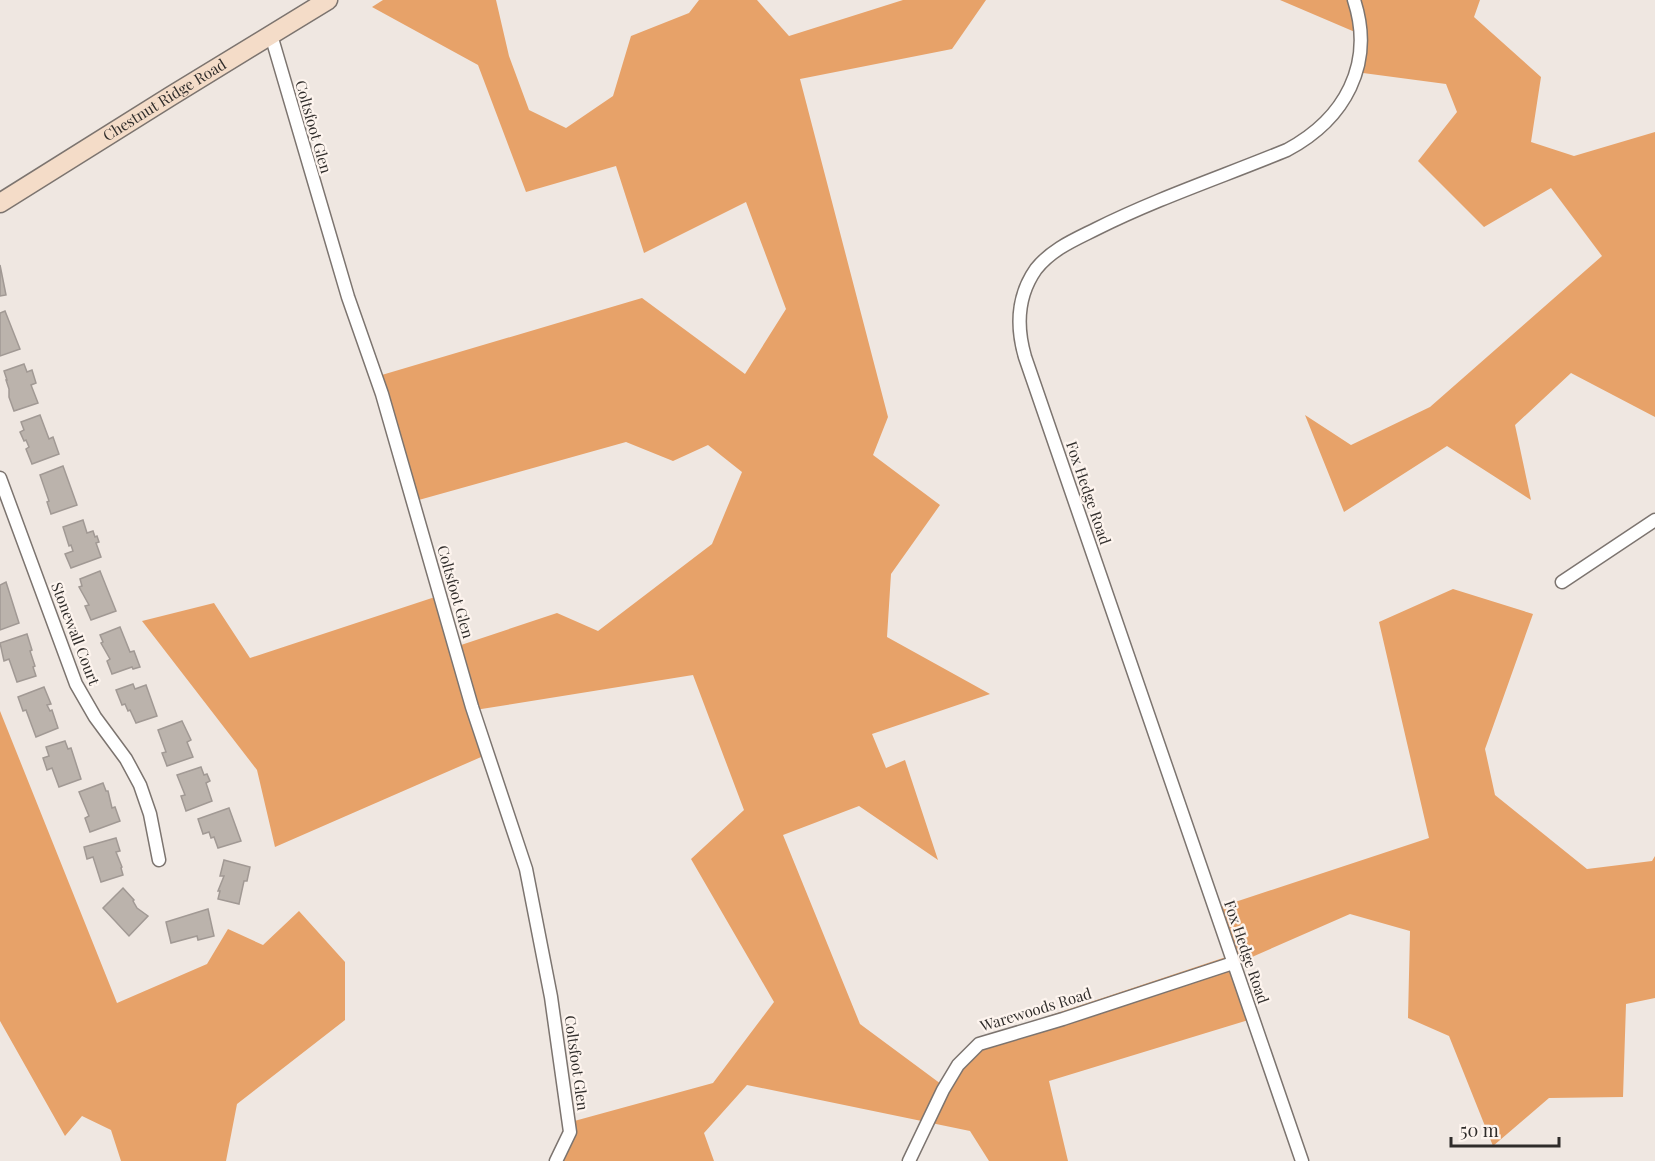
<svg xmlns="http://www.w3.org/2000/svg" width="1655" height="1161" viewBox="0 0 1655 1161" font-family="'Playfair Display',serif">
<style>
.forest{fill:#e7a269}
.building{fill:#bbb3ac;stroke:#a19994;stroke-width:1.5}
.lines{fill:none;stroke-linecap:round;stroke-linejoin:round}
.minor-casing{stroke:#7c746f;stroke-width:15}
.secondary-casing{stroke:#7c746f;stroke-width:21}
.minor{stroke:#fff;stroke-width:12}
.secondary{stroke:#f4dcc8;stroke-width:18}
.labels{text-anchor:middle;stroke-width:4.5;stroke-linejoin:round;paint-order:stroke}
.street-label{font-size:15px;fill:#2f2c2a;stroke:#fdf4ee}
</style>
<rect width="100%" height="100%" fill="#efe7e1"/>
<g class="forest">
<path d="M383,0H496L509,56L529,110L566,128L613,96L631,36L689,13L699,0H757L789,36L903,0H986L952,49L800,79L888,417L873,455L940,505L891,574L887,637L990,694L872,734L886,768L905,760L938,860L859,806L783,835L860,1024L941,1084L997,1033L1232,955L1217,908L1429,838L1379,622L1453,589L1533,614L1485,749L1495,795L1587,869L1652,861L1655,856V998L1626,1004L1623,1097L1549,1098L1493,1146L1449,1036L1408,1018L1410,931L1350,914L1236,964L1255,1018L1049,1081L1068,1161H989L970,1131L747,1085L704,1133L714,1161H557L567,1123L713,1083L774,1002L691,859L744,810L693,675L475,710L488,754L275,847L257,770L142,621L214,603L250,658L438,596L455,647L557,613L598,631L712,544L742,472L708,445L673,461L626,442L408,503L375,377L642,298L745,374L786,309L746,202L644,253L616,166L526,192L478,65L372,7Z"/>
<path d="M1280,0H1480L1474,17L1541,77L1531,142L1574,156L1655,132V417L1571,373L1515,425L1531,500L1447,446L1344,512L1305,415L1351,445L1430,407L1602,256L1551,188L1484,227L1418,161L1457,112L1446,84L1363,73L1362,35Z"/>
<path d="M0,711L117,1003L207,964L228,929L263,945L299,911L345,962V1020L237,1104L226,1161H121L111,1130L82,1116L65,1136L0,1021Z"/>
</g>
<g class="building">
<path d="M0,265L6,295L0,296Z"/>
<path d="M5,311L20,349L0,356V313Z"/>
<path d="M24,364L27,372L32,370L36,383L31,385L38,403L14,411L9,397V389L6,380H7L4,371Z"/>
<path d="M40,415L49,439L53,437L59,454L32,464L26,449L29,447L26,440L24,441L20,432L24,430L21,422Z"/>
<path d="M63,466L77,505L51,514L47,502L49,501L40,475Z"/>
<path d="M83,520L87,533L93,531L95,537L97,536L99,542L96,543L101,557L71,568L65,554L73,551L71,545L69,546L63,527Z"/>
<path d="M100,571L116,611L91,620L85,606L89,605L79,587L82,586L80,579Z"/>
<path d="M6,582L19,623L0,630V585Z"/>
<path d="M120,627L130,652L134,651L140,667L133,669L132,667L112,674L107,661L110,659L101,643L103,642L100,635Z"/>
<path d="M27,634L32,650L30,651L35,666L33,667L36,676L17,682L9,659L4,661L0,643Z"/>
<path d="M133,684L135,689L146,685L157,716L136,723L130,710L128,711L125,704L122,705L116,690Z"/>
<path d="M44,687L51,704L47,705L50,711L52,710L58,728L36,737L26,710L23,711L18,697Z"/>
<path d="M182,721L191,740L187,742L193,757L167,766L162,753L166,752L158,730Z"/>
<path d="M65,741L68,749L71,748L81,779L59,787L52,768L47,770L43,758L49,756L46,747Z"/>
<path d="M201,767L204,775L207,774L210,781L206,783L212,801L186,811L181,796L185,795L177,775Z"/>
<path d="M103,783L106,791H108L112,808L115,807L120,821L90,832L85,818L89,816L79,792Z"/>
<path d="M229,808L241,841L218,848L214,837L211,838L209,832L203,834L198,819Z"/>
<path d="M116,838L120,851L116,852L122,867L121,868L123,875L101,882L93,857L87,859L84,847Z"/>
<path d="M224,860L250,867L247,881H244L239,904L218,899L220,891H218L224,876H220Z"/>
<path d="M123,888L134,900L133,901L137,908L148,916L129,936L103,908Z"/>
<path d="M208,909L214,936L198,940L197,936L171,943L166,922Z"/>
</g>
<g class="lines">
<g class="minor-casing">
<g id="minor">
<path d="M271,35L348,297L382,394L472,707L526,869L551,997L570,1132L556,1161"/>
<path d="M0,478L76,684L95,717L126,759L140,785L150,814L159,860"/>
<path d="M1562,582L1655,520"/>
<path d="M909,1161L943,1090L958,1065L979,1044L1063,1019L1233,963"/>
<path d="M1302,1161L1025,357C1016,326 1017,296 1036,269C1052,249 1074,240 1096,229C1158,198 1224,176 1287,150C1345,119 1375,64 1354,0"/>
</g>
</g>
<g class="secondary-casing">
<g id="secondary">
<path id="s1" d="M0,203L171,96L328,0"/>
</g>
</g>
<use href="#minor" class="minor"/>
<use href="#secondary" class="secondary"/>
</g>
<g class="labels">
<g class="street-label">
<text dy="5" stroke="none"><textPath href="#s1" startOffset="194">Chestnut Ridge Road</textPath></text>
<text transform="translate(313 127) rotate(74)" y="5">Coltsfoot Glen</text>
<text transform="translate(1088 493) rotate(71)" y="5">Fox Hedge Road</text>
<text transform="translate(455 592) rotate(74)" y="5">Coltsfoot Glen</text>
<text transform="translate(75 634) rotate(69)" y="5">Stonewall Court</text>
<text transform="translate(1246 952) rotate(71)" y="5">Fox Hedge Road</text>
<text transform="translate(1036 1010) rotate(-17)" y="5">Warewoods Road</text>
<text transform="translate(576 1063) rotate(82)" y="5">Coltsfoot Glen</text>
</g>
</g>
<path d="M1451 1137v9h108v-9" fill="none" stroke="#2f2c2a" stroke-width="3"/>
<text x="1460" y="1137" font-size="18" fill="#2f2c2a" stroke="#fdf4ee" stroke-width="4.5" paint-order="stroke">50 m</text>
</svg>
